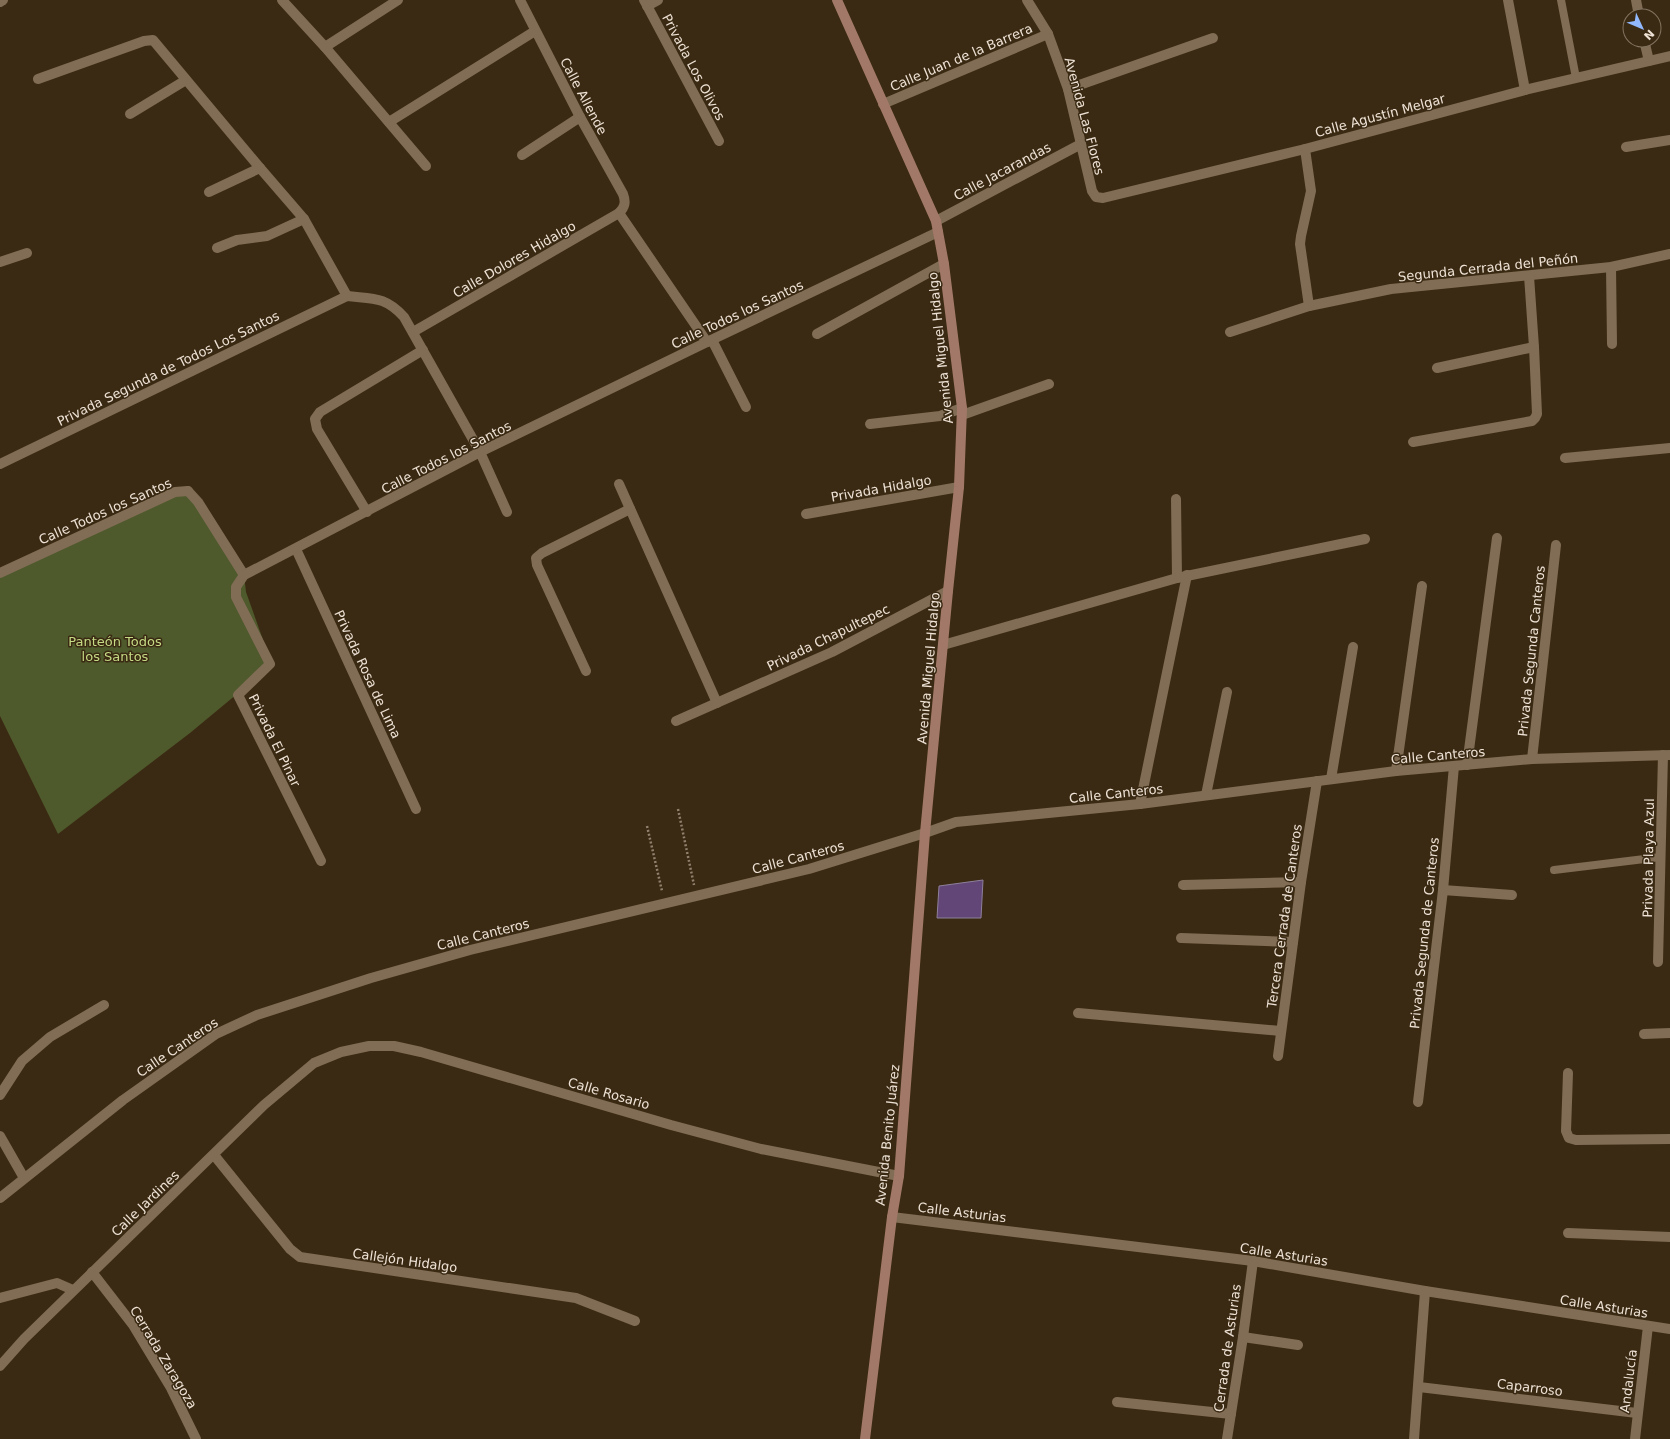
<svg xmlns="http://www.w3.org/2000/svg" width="1670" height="1439" viewBox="0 0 1670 1439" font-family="'DejaVu Sans',sans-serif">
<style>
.green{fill:#4e592c}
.building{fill:#624677;stroke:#8e809b}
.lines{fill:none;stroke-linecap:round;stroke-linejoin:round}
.path{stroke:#8f816e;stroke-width:2.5;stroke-dasharray:2 2;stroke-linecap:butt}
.service{stroke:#816d55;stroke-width:8}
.pedestrian{stroke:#816d55;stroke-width:10}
.minor{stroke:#816d55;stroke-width:10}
.tertiary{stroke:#816d55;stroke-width:10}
.secondary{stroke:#a27968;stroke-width:10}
.labels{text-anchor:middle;stroke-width:3;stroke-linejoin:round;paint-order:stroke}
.street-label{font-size:13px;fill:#ede2d5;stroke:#3b2a13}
.park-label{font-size:13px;fill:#c4da84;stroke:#3b2a13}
</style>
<rect width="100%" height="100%" fill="#3b2a13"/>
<path class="green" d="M188,491L244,575L246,592L272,665L190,733L58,834L0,716V577Z"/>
<path class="building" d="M983,880L981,918H937L939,886Z"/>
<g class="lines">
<g class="path">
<path d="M678,809L694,885"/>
<path d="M647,826L662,891"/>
</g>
<g class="service">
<path d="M1561,0L1576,78"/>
<path d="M1554,870L1661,857"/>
</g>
<path class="pedestrian" d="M1078,1013L1281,1031"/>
<g class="minor">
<path d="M282,0L325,47L426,166"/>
<path d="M644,0L719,141"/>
<path d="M1027,0L1048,34L1068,89L1081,144"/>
<path d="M1508,0L1525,90"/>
<path d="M1636,0L1639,16"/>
<path d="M0,2L3,0"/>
<path d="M647,6L658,0"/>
<path d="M1644,40L1649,61"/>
<path d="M325,47L398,0"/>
<path d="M38,79L144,41L153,40L260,168L304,219L347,296"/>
<path d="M1068,89L1213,38"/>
<path d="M883,104L1048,34"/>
<path d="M130,114L186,80"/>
<path d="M389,122L535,31"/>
<path d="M1626,147L1670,140"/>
<path d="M1305,149L1311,191L1301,236L1300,244L1309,306"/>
<path d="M522,155L580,117"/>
<path d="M209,192L260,168"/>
<path d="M619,213L707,342"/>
<path d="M217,248L237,240L267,236L304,219"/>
<path d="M0,262L27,253"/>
<path d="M1611,267L1612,344"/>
<path d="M347,296C373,299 385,296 404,317L480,452L507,512"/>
<path d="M413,332L619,213C625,207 626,202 623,194L580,117L520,0"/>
<path d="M1230,332L1309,306L1391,289L1611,267L1670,254"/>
<path d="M817,334L944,264"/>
<path d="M712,340L746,407"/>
<path d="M1437,368L1534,347"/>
<path d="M962,415L1049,384"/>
<path d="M870,424L940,416L962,408"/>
<path d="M1413,442L1532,421L1535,418L1537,414L1534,347L1529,276"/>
<path d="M1565,458L1670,448"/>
<path d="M0,464L347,296"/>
<path d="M619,484L717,703"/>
<path d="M188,491L198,502L244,575"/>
<path d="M1176,499L1177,578"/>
<path d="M367,512L317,429L315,419L320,412L423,350"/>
<path d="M806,514L959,487"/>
<path d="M296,549L416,809"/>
<path d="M943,645L1177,578L1365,539"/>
<path d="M586,671L537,565L536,558L542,553L630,509"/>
<path d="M676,721L832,652L948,591"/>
<path d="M1532,759L1556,545"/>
<path d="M1467,765L1497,538"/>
<path d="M1396,771L1422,586"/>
<path d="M1331,779L1353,647"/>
<path d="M1206,795L1227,692"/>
<path d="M1140,804L1187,575"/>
<path d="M321,861L238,695L270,664L236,597V587L244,575L480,452L707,342L938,232"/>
<path d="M1183,885L1301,882"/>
<path d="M1443,890L1512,895"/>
<path d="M1181,938L1293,942"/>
<path d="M1658,962L1663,755"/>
<path d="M1644,1034L1670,1033"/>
<path d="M1278,1056L1301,882L1317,781"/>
<path d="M1568,1073L1566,1131L1569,1138L1576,1140L1670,1139"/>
<path d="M0,1095L22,1061L50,1037L104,1005"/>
<path d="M1418,1102L1443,890L1454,766"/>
<path d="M0,1136L24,1178"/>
<path d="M214,1155L290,1249L300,1257L576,1298L635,1321"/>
<path d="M892,1217L1253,1261L1425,1291L1670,1329"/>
<path d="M1568,1233L1670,1237"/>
<path d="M92,1272L133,1325L171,1388L196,1439"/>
<path d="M0,1298L57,1283L73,1290"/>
<path d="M1243,1337L1298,1345"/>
<path d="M1419,1387L1637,1413"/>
<path d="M1117,1402L1231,1414"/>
<path d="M1227,1439L1243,1337L1253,1261"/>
<path d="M1414,1439L1425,1291"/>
<path d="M1635,1439L1648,1326"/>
</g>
<g class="tertiary">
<path d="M936,221L1081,144L1092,191L1096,197L1103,198L1305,149L1525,90L1670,56"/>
<path d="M0,573L175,492L188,491"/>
<path d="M0,1198L123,1100L216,1034L257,1015L371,978L470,950L809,869L925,833L956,822L1140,804L1396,771L1532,759L1670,755"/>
<path d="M0,1366L24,1339L264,1105L314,1063L341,1052L369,1046H394L421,1052L671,1125L761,1149L899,1176"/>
</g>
<path class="secondary" d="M837,0L936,221L944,264L962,408L959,487L948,591L925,833L899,1176L892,1217L865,1439"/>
</g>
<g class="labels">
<g class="street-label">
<text transform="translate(961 57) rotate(-23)" y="5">Calle Juan de la Barrera</text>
<text transform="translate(694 67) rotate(62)" y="5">Privada Los Olivos</text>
<text transform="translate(584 96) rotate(62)" y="5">Calle Allende</text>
<text transform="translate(1380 115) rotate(-15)" y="5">Calle Agustín Melgar</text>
<text transform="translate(1085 116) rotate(75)" y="5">Avenida Las Flores</text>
<text transform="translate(1002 171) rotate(-28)" y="5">Calle Jacarandas</text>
<text transform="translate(514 259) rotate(-30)" y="5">Calle Dolores Hidalgo</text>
<text transform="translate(1488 267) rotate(-6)" y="5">Segunda Cerrada del Peñón</text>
<text transform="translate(737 314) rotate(-25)" y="5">Calle Todos los Santos</text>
<text transform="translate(940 348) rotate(-96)" y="5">Avenida Miguel Hidalgo</text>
<text transform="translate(168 368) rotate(-26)" y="5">Privada Segunda de Todos Los Santos</text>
<text transform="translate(446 457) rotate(-27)" y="5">Calle Todos los Santos</text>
<text transform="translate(881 488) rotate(-10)" y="5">Privada Hidalgo</text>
<text transform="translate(105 511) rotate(-24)" y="5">Calle Todos los Santos</text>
<text transform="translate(828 637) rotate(-26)" y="5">Privada Chapultepec</text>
<text transform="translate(1531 651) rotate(-84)" y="5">Privada Segunda Canteros</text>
<text transform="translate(928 668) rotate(-85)" y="5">Avenida Miguel Hidalgo</text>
<text transform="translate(368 674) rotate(65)" y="5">Privada Rosa de Lima</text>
<text transform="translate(275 740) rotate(64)" y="5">Privada El Pinar</text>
<text transform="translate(1438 755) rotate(-5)" y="5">Calle Canteros</text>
<text transform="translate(1116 793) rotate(-6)" y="5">Calle Canteros</text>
<text transform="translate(798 857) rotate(-15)" y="5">Calle Canteros</text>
<text transform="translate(1648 858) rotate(-89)" y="5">Privada Playa Azul</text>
<text transform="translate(1284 916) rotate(-82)" y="5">Tercera Cerrada de Canteros</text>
<text transform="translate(1424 933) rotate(-84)" y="5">Privada Segunda de Canteros</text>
<text transform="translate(483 934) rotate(-14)" y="5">Calle Canteros</text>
<text transform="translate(177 1047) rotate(-34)" y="5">Calle Canteros</text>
<text transform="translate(609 1093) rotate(16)" y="5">Calle Rosario</text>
<text transform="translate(887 1135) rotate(-84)" y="5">Avenida Benito Juárez</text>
<text transform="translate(145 1203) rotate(-44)" y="5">Calle Jardines</text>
<text transform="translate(962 1212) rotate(7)" y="5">Calle Asturias</text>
<text transform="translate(1284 1254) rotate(9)" y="5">Calle Asturias</text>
<text transform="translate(405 1260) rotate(8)" y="5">Callejón Hidalgo</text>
<text transform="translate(1604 1306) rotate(9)" y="5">Calle Asturias</text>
<text transform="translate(1227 1348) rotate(-82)" y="5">Cerrada de Asturias</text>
<text transform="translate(164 1357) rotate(59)" y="5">Cerrada Zaragoza</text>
<text transform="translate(1628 1381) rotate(-83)" y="5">Andalucía</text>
<text transform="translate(1530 1387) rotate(7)" y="5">Caparroso</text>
</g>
<g class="park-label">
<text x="115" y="646">Panteón Todos<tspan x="115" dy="15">los Santos</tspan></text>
</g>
</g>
<g transform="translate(1642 28) rotate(134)"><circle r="19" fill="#3b2a13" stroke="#827461"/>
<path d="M0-3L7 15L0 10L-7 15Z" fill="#91b8fd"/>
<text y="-6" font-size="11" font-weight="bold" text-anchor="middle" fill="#ede2d5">N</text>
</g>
</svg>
